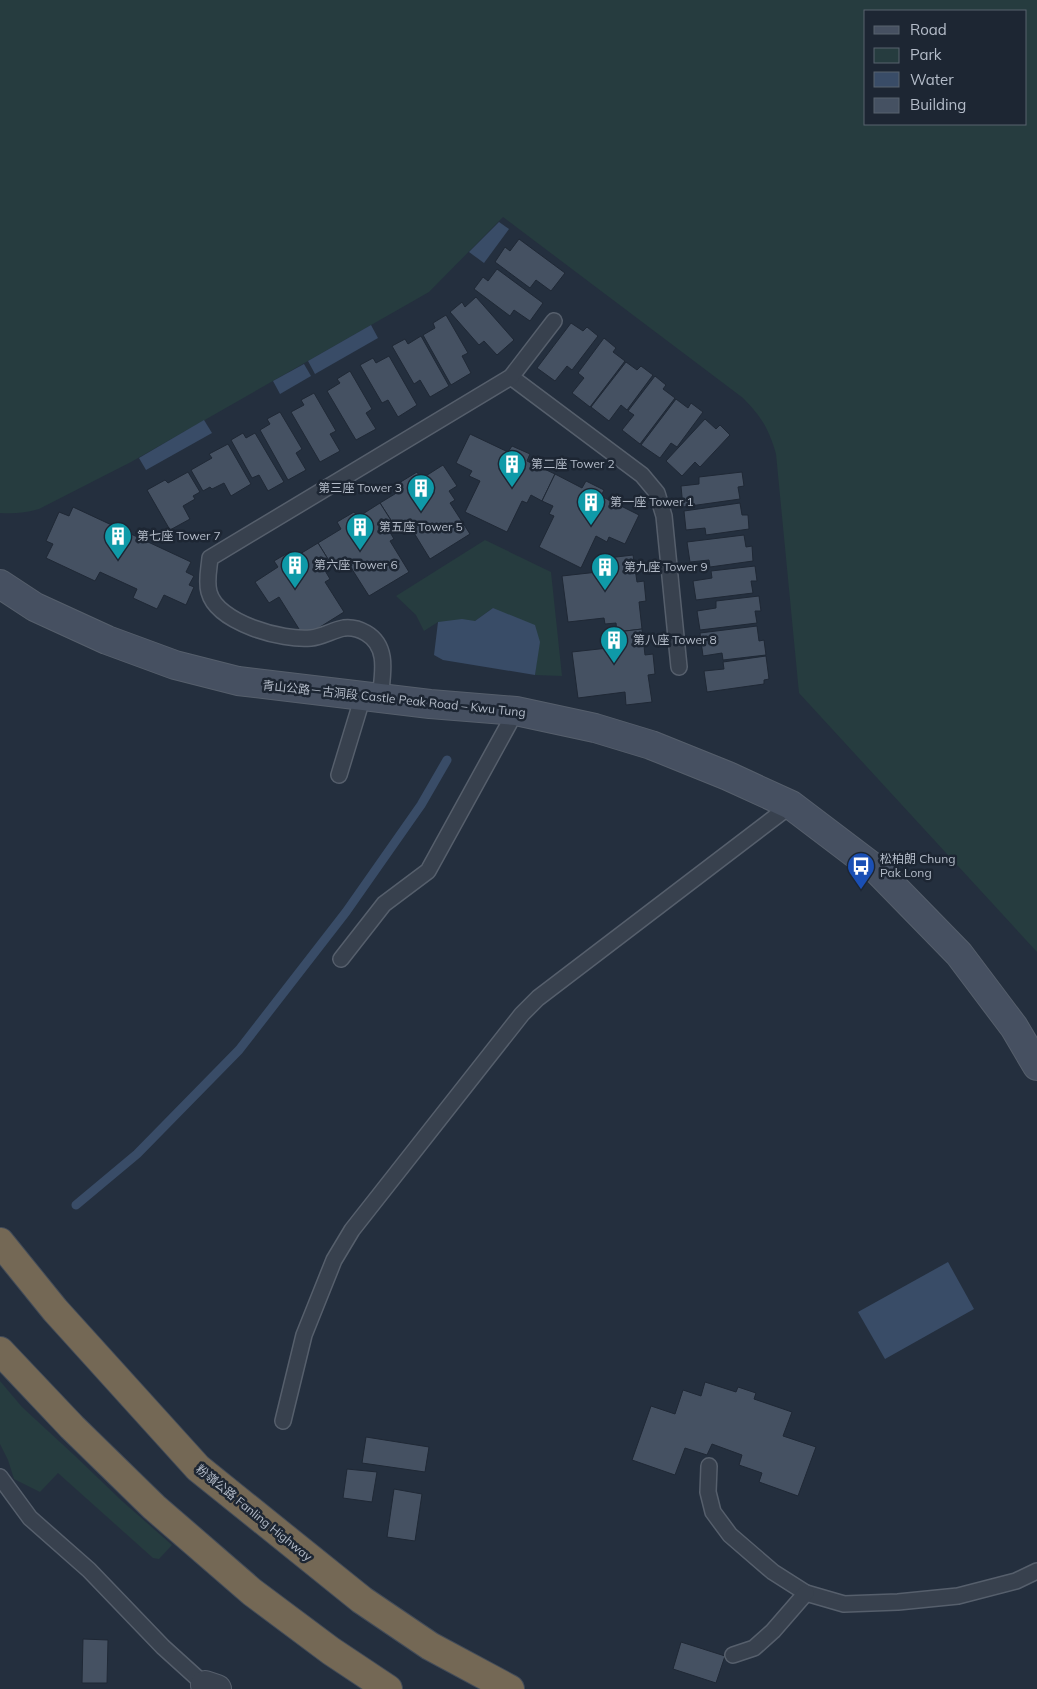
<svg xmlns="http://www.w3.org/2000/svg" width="1037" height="1689" viewBox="0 0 1037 1689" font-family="Mulish,'Noto Sans SC',sans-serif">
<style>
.green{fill:#263c3f;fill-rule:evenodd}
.water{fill:#394c67}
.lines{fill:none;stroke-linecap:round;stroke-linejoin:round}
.stream{stroke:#394c67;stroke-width:9}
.building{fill:#455162;stroke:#1f2835}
.lane-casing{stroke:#565f6c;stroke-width:18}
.street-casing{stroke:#565f6c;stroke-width:30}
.secondary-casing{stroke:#565f6c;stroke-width:30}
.highway-casing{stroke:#434c59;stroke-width:30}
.lane{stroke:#38414e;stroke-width:15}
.street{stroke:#38414e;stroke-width:28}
.secondary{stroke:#465061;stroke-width:28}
.highway{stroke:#746855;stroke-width:28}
.labels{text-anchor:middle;stroke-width:5;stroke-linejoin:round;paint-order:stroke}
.poi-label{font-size:12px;fill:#b4bcc9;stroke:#1d2633;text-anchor:start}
.street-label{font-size:12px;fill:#b4bcc9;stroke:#1d2633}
</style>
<rect width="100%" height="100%" fill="#242f3e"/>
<g class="green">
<path d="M0,0H1037V952L799,693L776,454C769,429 761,416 743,398L503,217L429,292L131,462L39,509C25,513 14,514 0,513ZM866,11H1026V124H866Z"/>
<path d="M485,540L551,572L562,676L535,675L539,642L493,608L475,621L438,622L424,631L416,615L396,596Z"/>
<path d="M0,1381L22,1407L74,1455L122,1501L172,1545L159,1559L153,1558L58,1473L40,1492L14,1479L8,1460L0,1444Z"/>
</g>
<g class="water">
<path d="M499,222L509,229L484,263L469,252Z"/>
<path d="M371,325L378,338L315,374L308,361Z"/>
<path d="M304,364L311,376L280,394L273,381Z"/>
<path d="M204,420L212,433L146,470L139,458Z"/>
<path d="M493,608L535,625L540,642L535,675L443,660L434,655L438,622L462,619L475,621Z"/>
<path d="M948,1262L974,1309L885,1359L858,1312Z"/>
</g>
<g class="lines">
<path class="stream" d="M76,1205L137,1154L239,1050L346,912L421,805L447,760"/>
</g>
<g class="building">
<path d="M519,239L565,273L551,291L536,280L530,288L495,262L505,247L510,251Z"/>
<path d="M497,269L543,303L530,321L514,310L510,316L474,289L483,277L488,281Z"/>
<path d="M476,297L514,340L497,355L484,341L479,345L450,312L462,302L465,307Z"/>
<path d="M446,315L468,353L462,356L471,373L451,385L423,335L435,328L433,323Z"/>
<path d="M571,323L583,331L587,327L598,336L572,370L567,366L555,381L537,368Z"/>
<path d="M421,336L449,386L430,397L420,380L414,384L392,346L405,339L408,344Z"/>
<path d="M604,338L616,348L613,352L625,361L590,407L572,393L584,378L578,373Z"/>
<path d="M389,356L417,405L398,417L388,400L382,403L360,365L373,358L376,363Z"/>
<path d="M626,362L637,370L641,366L653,375L627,410L621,405L609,421L591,407Z"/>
<path d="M350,371L372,409L366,413L376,429L356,440L327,391L340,383L337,379Z"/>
<path d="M655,376L666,385L663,389L675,398L640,444L622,430L634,415L628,411Z"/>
<path d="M314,393L336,431L330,434L340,451L320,462L291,412L304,405L301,400Z"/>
<path d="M676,399L688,408L691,403L703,412L677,447L671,443L660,458L641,445Z"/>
<path d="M280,412L302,449L296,453L306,470L288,480L260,430L270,424L267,419Z"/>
<path d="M705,419L716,429L720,425L730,435L700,467L695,462L682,476L666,461Z"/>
<path d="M243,433L246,438L255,433L284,482L268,491L259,475L252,478L231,440Z"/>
<path d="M470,434L508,452L512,446L530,454L527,461L555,474L542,501L531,495L527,503L522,501L507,532L465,512L480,481L469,476L472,471L456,463Z"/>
<path d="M228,444L251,484L231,496L224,483L212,489L210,487L203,491L191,470L212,458L209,454Z"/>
<path d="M443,465L457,486L449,491L455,500L450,503L470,534L430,559L411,528L407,530L401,521L394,525L380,503L403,489L399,483L417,472L421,479Z"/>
<path d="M188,472L200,492L193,496L195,499L183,506L190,519L170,530L147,490L165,480L168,483Z"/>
<path d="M742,472L744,486L738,487L740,499L683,507L681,486L699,484V477Z"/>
<path d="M555,474L582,488L586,481L604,490L601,496L639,515L625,544L609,537L607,542L596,536L581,568L539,547L554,516L549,514L553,506L542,501Z"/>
<path d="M380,503L394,525L388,529L394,539L390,541L409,572L369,596L350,566L345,569L339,559L331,564L318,543L341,529L337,522L354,512L358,517Z"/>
<path d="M740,503L742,515H748L749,529L706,535L705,528L686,530L684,511Z"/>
<path d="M73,507L191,562L186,572L194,576L189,585L194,587L186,605L164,595L157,609L133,598L137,589L100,572L95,581L46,558L53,544L46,541L59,512L69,516Z"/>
<path d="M744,535L746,547L752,546L753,561L710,567L709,560L690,562L687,542Z"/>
<path d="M318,543L331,564L324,569L330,579L325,582L344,612L304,637L279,597L269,603L255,582L278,567L274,561L291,551L295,557Z"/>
<path d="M633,555L637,582L644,581L646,601L639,602L642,629L617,632L616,623L605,624L604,618L568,622L562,576L598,572V567L609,566L608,558Z"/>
<path d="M755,566L757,581H751L753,593L696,600L693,581L712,578L711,571Z"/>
<path d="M759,596L761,611H755L757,623L700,630L697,611L716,608V601Z"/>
<path d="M757,626L759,641L764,640L766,655L723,660L722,653L703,656L700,633Z"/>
<path d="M642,629L645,655L653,654L655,674L648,675L652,702L626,705L625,692L578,698L572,652L608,648L607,642L618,641L617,632Z"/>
<path d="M766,656L769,679L764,680V684L707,692L704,671L724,669L723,662Z"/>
<path d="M705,1382L736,1392L738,1387L756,1393L754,1399L792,1412L783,1436L816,1447L798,1496L759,1482L762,1473L739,1465L742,1455L712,1444L707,1455L685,1448L675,1475L632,1460L651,1406L675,1414L683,1390L701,1396Z"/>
<path d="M366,1437L429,1447L425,1472L362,1463Z"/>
<path d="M347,1469L377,1472L372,1502L343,1498Z"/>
<path d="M394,1489L422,1494L415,1541L387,1537Z"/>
<path d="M83,1639L108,1640L107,1683H82Z"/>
<path d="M681,1642L725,1656L716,1683L673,1669Z"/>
</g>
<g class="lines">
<g class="lane-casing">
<g id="lane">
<path d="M511,377L642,475L657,493L664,516L679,667"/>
<path d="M380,699C382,676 390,647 366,633C359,629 352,627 344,628C333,630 322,637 311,638C283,641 217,623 209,592C206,581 209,569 210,558L511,377L554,321"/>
<path d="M339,775L363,696"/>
<path d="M341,959L384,904L428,871L516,711"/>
<path d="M283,1421L304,1335L334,1260L352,1230L522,1014L538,998L791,805"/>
<path d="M709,1466L708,1492L713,1512L730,1535L773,1572L806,1593L844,1604L898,1602L958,1596L1016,1581L1037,1571"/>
<path d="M0,1477L30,1518L89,1570L163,1647L205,1685"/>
<path d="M733,1655L754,1648L773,1631L806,1593"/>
</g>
</g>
<g class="street-casing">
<path id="street" d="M207,1689L205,1685L217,1689"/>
</g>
<g class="secondary-casing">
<path id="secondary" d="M0,584L35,607L107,640L175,665L238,681L430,704L516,711L595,728L651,745L728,776L791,805L878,871L959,954L1014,1027L1037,1066"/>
</g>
<g class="highway-casing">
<g id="highway">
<path d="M0,1242L55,1310L198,1468L362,1600L430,1646L510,1689"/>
<path d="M0,1351L72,1427L154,1507L252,1592L331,1651L388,1689"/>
</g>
</g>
<use href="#lane" class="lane"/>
<use href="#street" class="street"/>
<use href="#secondary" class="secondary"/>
<use href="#highway" class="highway"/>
</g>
<defs>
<g id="building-pin" transform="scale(1.4375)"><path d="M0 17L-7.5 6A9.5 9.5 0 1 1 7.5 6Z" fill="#0f9aa8" stroke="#1d2633"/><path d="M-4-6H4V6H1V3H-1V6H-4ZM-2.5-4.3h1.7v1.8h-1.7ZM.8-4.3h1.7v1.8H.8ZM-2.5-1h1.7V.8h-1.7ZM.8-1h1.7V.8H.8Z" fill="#fff"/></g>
<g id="bus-pin" transform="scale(1.4375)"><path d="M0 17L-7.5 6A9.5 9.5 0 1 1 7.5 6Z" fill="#1a4fb4" stroke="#1d2633"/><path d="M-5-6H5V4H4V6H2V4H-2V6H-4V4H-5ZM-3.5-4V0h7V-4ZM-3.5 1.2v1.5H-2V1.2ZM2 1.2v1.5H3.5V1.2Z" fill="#fff"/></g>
</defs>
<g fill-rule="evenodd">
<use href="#building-pin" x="512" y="464"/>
<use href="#building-pin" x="421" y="488"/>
<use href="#building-pin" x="591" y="502"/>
<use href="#building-pin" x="360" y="527"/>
<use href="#building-pin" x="118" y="536"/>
<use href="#building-pin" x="295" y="565"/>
<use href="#building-pin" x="605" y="567"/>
<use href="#building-pin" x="614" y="640"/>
<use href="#bus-pin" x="861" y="866"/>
</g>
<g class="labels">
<g class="poi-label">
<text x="531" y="468">第二座 Tower 2</text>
<text x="402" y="492" text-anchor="end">第三座 Tower 3</text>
<text x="610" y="506">第一座 Tower 1</text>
<text x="379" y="531">第五座 Tower 5</text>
<text x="137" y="540">第七座 Tower 7</text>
<text x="314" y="569">第六座 Tower 6</text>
<text x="624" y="571">第九座 Tower 9</text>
<text x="633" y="644">第八座 Tower 8</text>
<text x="880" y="863">松柏朗 Chung<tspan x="880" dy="14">Pak Long</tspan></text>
</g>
<g class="street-label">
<text transform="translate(394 699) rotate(6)" y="4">青山公路－古洞段 Castle Peak Road – Kwu Tung</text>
<text transform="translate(254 1513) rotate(39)" y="4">粉嶺公路 Fanling Highway</text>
</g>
</g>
<rect x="864" y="10" width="162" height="115" fill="#1d2633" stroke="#59626f"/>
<rect x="874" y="26" width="25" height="8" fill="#465061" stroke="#59626f"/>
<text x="910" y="35" font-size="15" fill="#b4bcc9">Road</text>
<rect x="874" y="48" width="25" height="15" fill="#263c3f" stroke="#59626f"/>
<text x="910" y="60" font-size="15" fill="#b4bcc9">Park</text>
<rect x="874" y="72" width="25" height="15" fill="#394c67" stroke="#59626f"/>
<text x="910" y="85" font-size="15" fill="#b4bcc9">Water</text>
<rect x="874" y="98" width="25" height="15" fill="#455162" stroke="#59626f"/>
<text x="910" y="110" font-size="15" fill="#b4bcc9">Building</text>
</svg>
